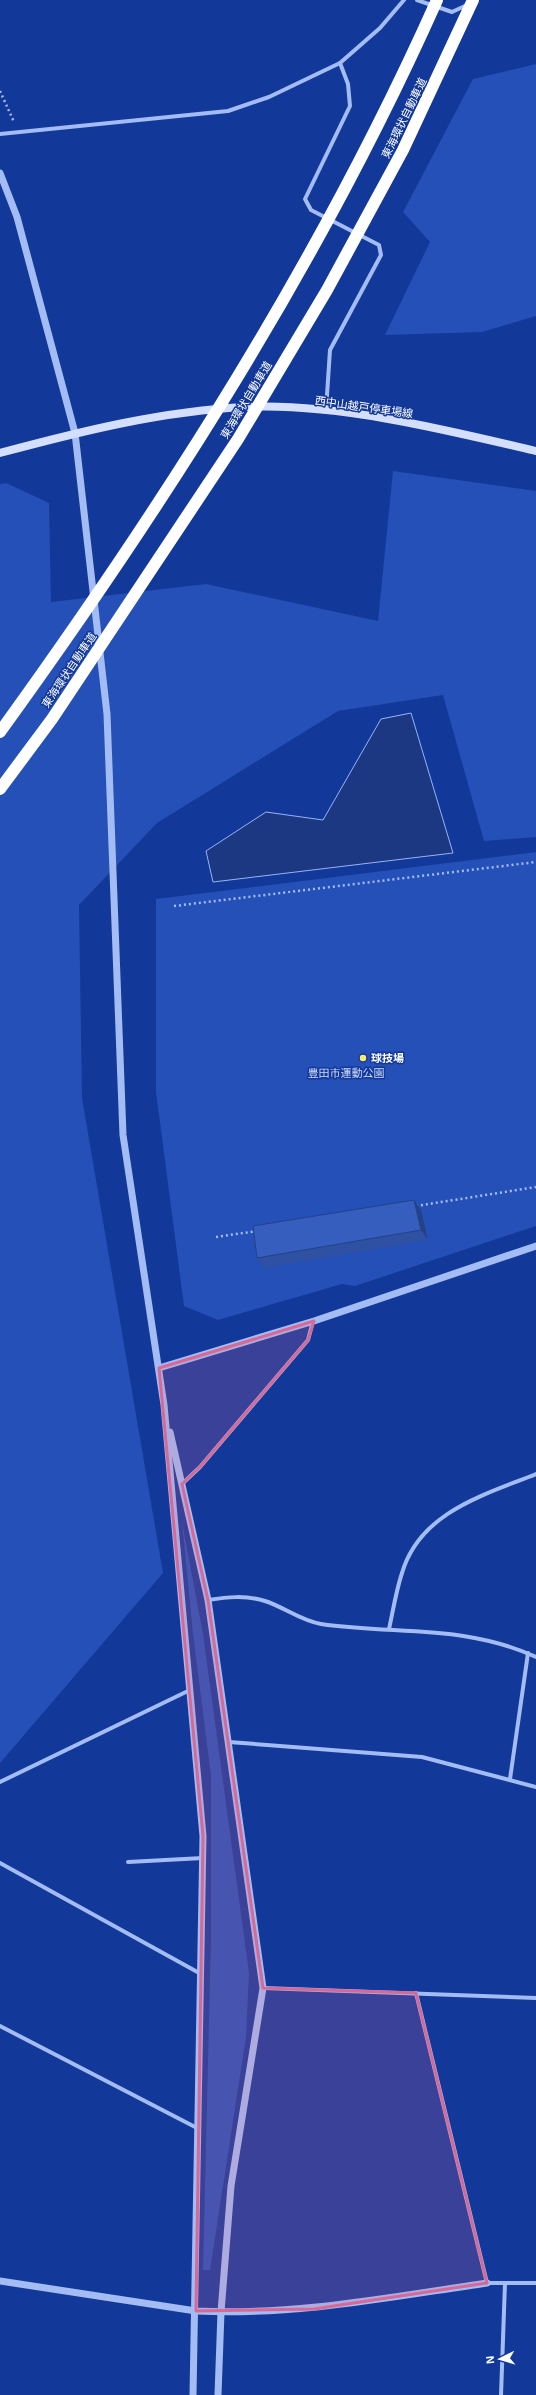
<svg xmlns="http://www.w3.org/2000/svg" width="536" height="2395" viewBox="0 0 536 2395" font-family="Helvetica,'Noto Sans JP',sans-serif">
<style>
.green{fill:#2450b8}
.water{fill:#1c3882;stroke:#96b4f7}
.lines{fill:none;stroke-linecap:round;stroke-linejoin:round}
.path{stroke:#a4bcf4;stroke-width:2.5;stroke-dasharray:2 3;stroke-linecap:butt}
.minor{stroke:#a4bcf4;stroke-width:4}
.tertiary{stroke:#a4bcf4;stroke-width:7}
.secondary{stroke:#d4dffd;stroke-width:8}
.motorway{stroke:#fff;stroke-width:12}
.wall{fill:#2e51a4}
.shaded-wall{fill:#254286}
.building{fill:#355ebf;stroke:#254286}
.marked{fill:#d76994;fill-opacity:0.2;stroke:#d76994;stroke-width:3;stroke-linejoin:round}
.poi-dot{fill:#ffeb67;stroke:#123899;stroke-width:1.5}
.labels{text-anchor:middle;stroke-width:3;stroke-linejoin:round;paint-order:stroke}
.street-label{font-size:11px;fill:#fff;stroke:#123899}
.poi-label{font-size:11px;font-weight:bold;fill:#fff;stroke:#123899;text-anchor:start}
.park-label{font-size:11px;fill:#ccdbfe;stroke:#123899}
</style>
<rect width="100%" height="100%" fill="#123899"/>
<g class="green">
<path d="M536,64V316L482,332L385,335L430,242L403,212L473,79Z"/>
<path d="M393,471L536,491V837L484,841L443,695L338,711L157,823L79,905L82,1098L163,1573L0,1763V484L6,483L49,503L51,602L206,584L378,621Z"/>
<path d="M536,852V1226L355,1286L342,1284L218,1320L184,1306L156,1092V899Z"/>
<path d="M182,1522L203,1634L249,1973L246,2037L210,2270H203L211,1938V1776L193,1634Z"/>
</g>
<path class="water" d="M411,713L453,853L213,882L206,851L266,812L323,820L381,719Z"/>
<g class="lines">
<g class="path">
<path d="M0,91L14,122"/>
<path d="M174,906L536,862"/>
<path d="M416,1206L536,1187"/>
<path d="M216,1237L257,1231"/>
</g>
<g class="minor">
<path d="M417,0L452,12L467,5"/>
<path d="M0,134L228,111L269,97L340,63L380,28L404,0"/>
<path d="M326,410L330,350L381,255L379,245L311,210L305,199L350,106L348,84L340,63"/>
<path d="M182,1484L200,1467L308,1340L313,1321"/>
<path d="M208,1600C227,1597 246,1595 265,1601C284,1607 301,1621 321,1624C396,1635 464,1624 536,1657"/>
<path d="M389,1629C393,1611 396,1591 402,1573C420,1512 484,1495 536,1474"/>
<path d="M229,1742L422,1757L536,1787"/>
<path d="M510,1779L528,1653"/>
<path d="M0,1782L190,1690"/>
<path d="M128,1862L203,1858"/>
<path d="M0,1863L201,1974"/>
<path d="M263,1988L536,1998"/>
<path d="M416,1993L487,2283H536"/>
<path d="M0,2026L199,2129"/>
<path d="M501,2395L505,2283"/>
</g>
<g class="tertiary">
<path d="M0,173L17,217L75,433L107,714L123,1135L164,1405L203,1836L193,2395"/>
<path d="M159,1368L314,1321L536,1246"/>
<path d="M170,1432L208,1600L263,1988L231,2186L221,2312L218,2395"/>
<path d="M0,2281L196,2311C294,2316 390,2297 487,2283"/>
</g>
<path class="secondary" d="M0,453C82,431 162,411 246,407C338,403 447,430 536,451"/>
<g class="motorway">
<path d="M0,732C167,501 321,260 437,0"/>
<path d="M0,789L52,719L238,439L327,290L403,150L473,0"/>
</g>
</g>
<path class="wall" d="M414,1200L421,1210L428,1240L264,1268L257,1258Z"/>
<path class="shaded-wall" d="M414,1200L421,1210L428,1240L421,1230Z"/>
<path class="building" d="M414,1200L421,1230L257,1258L253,1226Z"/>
<path class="marked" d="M314,1321L308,1340L200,1467L182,1484L208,1600L263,1988L416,1993L487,2283L314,2309L196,2311L203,1836L159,1368Z"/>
<circle class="poi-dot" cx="363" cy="1058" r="4"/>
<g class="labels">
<g class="street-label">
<text transform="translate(404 118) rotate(-64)" y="4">東海環状自動車道</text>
<text transform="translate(246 400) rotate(-59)" y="4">東海環状自動車道</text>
<text transform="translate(364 407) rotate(8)" y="4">西中山越戸停車場線</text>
<text transform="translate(69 670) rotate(-56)" y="4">東海環状自動車道</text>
</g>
<g class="poi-label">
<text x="371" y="1062">球技場</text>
</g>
<g class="park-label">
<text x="346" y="1077">豊田市運動公園</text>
</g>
</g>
<g transform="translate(500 2359) rotate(265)" stroke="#123899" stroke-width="3" paint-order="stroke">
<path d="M0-3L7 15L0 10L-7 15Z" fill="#ffffff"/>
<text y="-6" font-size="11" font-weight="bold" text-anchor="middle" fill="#ffffff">N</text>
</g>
</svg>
